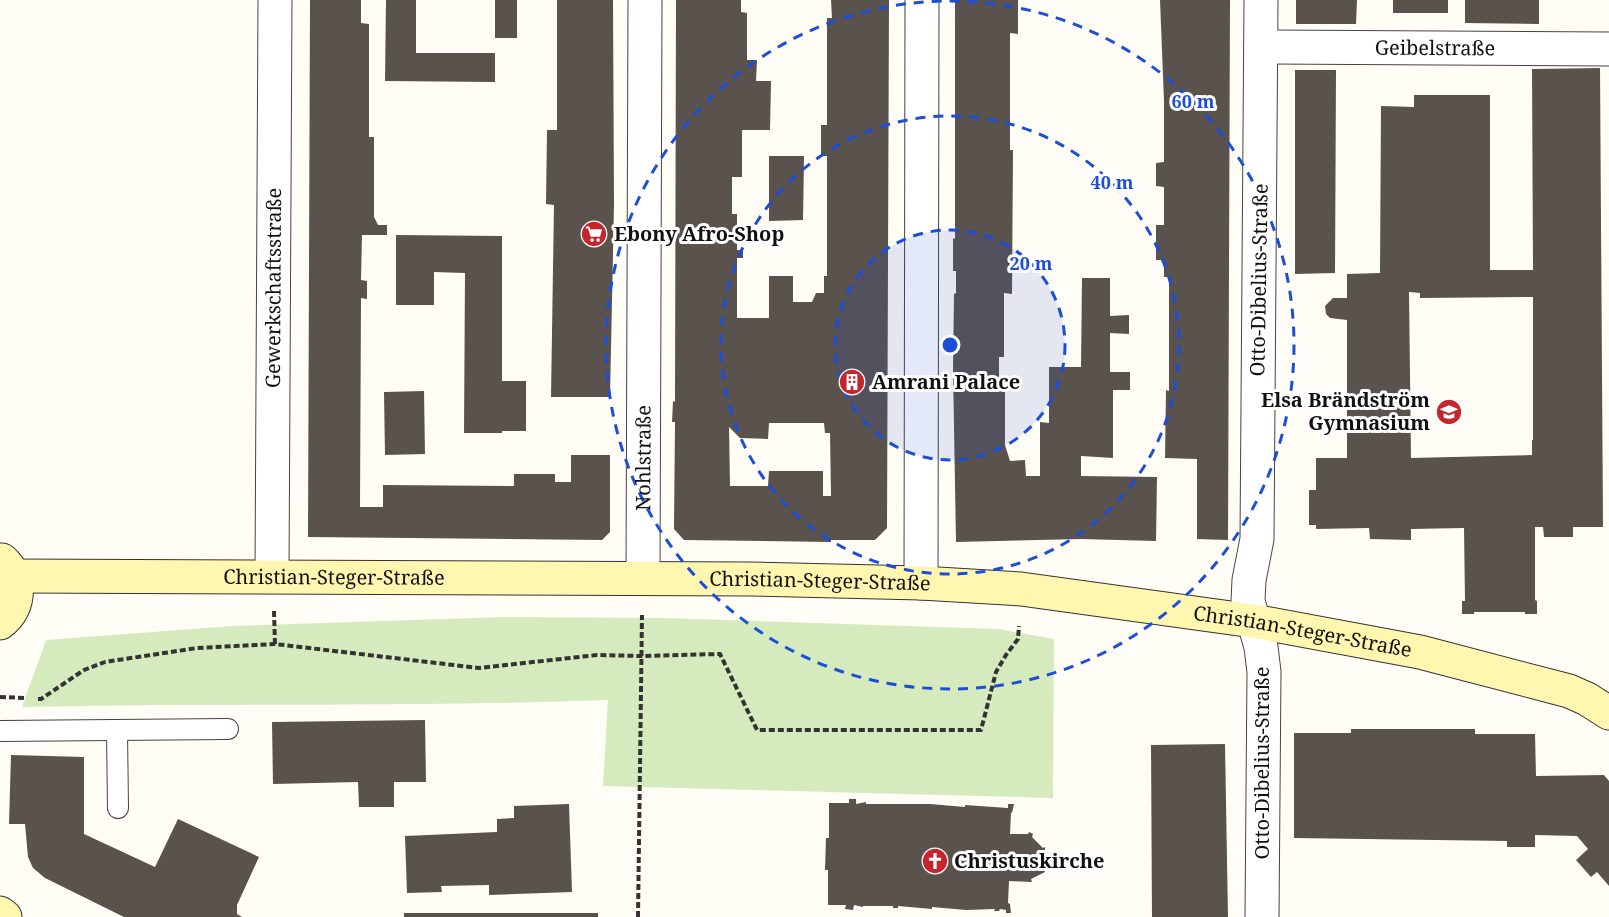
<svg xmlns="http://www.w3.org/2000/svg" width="1609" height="917" viewBox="0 0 1609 917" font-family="'Noto Serif',serif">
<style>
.green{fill:#d5ebbd}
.building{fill:#5a524d;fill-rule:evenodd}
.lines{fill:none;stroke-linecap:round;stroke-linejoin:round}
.lane-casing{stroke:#444;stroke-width:22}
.street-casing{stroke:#444;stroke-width:35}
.secondary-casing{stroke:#333;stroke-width:35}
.path{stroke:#333;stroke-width:4;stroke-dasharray:6 3;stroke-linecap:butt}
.lane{stroke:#fff;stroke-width:20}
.street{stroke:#fff;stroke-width:33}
.secondary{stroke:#fff6b0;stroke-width:33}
.ring{fill:none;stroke:#1d4ed8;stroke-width:3;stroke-dasharray:10 8}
.labels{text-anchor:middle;stroke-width:6;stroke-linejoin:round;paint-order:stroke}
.street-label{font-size:20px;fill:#111;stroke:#fff}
.poi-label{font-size:20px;font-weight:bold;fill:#111;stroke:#fff;text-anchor:start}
.centre{fill:#1d4ed8;stroke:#fff;stroke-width:3}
.ring-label{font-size:18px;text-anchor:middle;font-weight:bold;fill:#1d4ed8;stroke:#fff;stroke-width:6;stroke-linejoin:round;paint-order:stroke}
</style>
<rect width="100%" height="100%" fill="#fffdf5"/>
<path class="green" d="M505,617L663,618L998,629L1054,639L1053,798L603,786L608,700C413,707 217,703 22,707L46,640L232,626Z"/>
<g class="building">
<path d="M310,0H361V23L369,24V137H374V217L378,225H387V235H362L361,280L367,281V299L361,298L360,507H383V485L514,486V474H555V482H571V455H610V532L602,540L308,537Z"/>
<path d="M386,0H416V53H495V82L385,81Z"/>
<rect x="495" y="0" width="22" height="38"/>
<path d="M557,0H613L614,205L610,397H551L554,205L546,204L547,130H557Z"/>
<path d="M676,0H741V12L747,13V60H757L756,81H771L770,130H742V177H732V214H737V250H743V258H737V318H769V276H793V302H812L816,293H824V276H827V156H821V125H827V18H832L831,0H889L887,528L875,540H831V542L684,540L674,529L675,422H672L673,401L675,402ZM769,423H824L825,433H830L831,496H823V471H769L768,486H730L729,427L740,438L768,439Z"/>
<path d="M955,0H1018V34L1010,33V150H1013L1012,294L1004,293V357H999V382H1005V445L1010,461L1025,460L1026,476H1040V422L1049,423V367H1081L1082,278H1110V316L1129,315V334L1110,333V372H1130V390H1113V458L1081,456V476L1157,477L1156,541L1081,539L956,542L953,369L954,294L956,293V271H953V238L955,239Z"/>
<path d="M1160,0H1230L1228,540L1197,539V459L1165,458L1166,390L1169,391V277H1164V260H1156V225H1164V187L1156,186V163L1164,162V101Z"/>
<path d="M1296,0H1357L1356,24H1296Z"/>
<rect x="1393" y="0" width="55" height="13"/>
<path d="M1465,0H1539V24L1465,23Z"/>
<path d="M1600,68L1603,527H1573V537H1544L1543,527H1535V600L1537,601V614H1525V612H1474V614H1462V601H1465L1464,528L1411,529V540L1370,539L1369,528L1316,529V525H1309V490H1316V458H1347V320L1330,318L1326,314L1325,306L1333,298H1347V274L1380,273L1381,106L1414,107V95H1490V270H1533L1532,69ZM1409,292L1420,293V298L1533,297V440H1532V455L1411,458Z"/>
<path d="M1295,70H1336L1335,273L1295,274Z"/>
<path d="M769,156H804L803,220L769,221Z"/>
<path d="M396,235L502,236V381H526V431H502V433H464L465,273L434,272V305H396Z"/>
<path d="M424,391L425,454L385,455L384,392Z"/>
<path d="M425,720L426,782H394V807H359L358,782L273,784L272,722Z"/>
<path d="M1351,729H1475V734H1535L1536,776L1604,775L1609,781V886L1597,872L1591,877L1576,860L1588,849L1577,836L1535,835V847H1507V841L1294,838V733H1351Z"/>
<path d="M1225,744L1228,917H1152L1151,745Z"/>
<path d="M11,755L84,757V834L155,867L178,819L259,857L237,905V914L242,917H124L45,878L33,868L28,857L25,824H9Z"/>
<path d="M849,799H856V804L866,802V804H930L965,807V805L1008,808V804H1014L1012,813L1011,812L1010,834H1028L1029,832L1033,834L1032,837L1043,848L1045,847V872L1031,879L1032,882L1009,881L1008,903L1010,904L1011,913H1006V910L1000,909L999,911H994L995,909L966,910L932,907V909L898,906V908H893V906H863V907L854,905L853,910L845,909L846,905H828V870H825L826,838H829V803H849Z"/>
<path d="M569,804L572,892L489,895V885L441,886L442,892L407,893L405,836L497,832V819L514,818V806Z"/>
<rect x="404" y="913" width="194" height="4"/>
</g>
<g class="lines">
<g class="lane-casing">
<g id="lane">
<path d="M0,731L228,729"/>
<path d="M117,731L118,808"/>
</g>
</g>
<g class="street-casing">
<g id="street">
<path d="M1261,0L1257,539L1249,580L1248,601L1261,647L1264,672L1262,917"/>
<path id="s1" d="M1261,47L1609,49"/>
<path id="s2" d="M272,576L275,0"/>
<path id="s3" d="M643,578L645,0"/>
<path d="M921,583L922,0"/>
</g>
</g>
<g class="secondary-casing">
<g id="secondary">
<path id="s4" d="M14,576L751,579L921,583L1021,589L1253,621L1420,652L1569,691L1587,699L1609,713"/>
<path d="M0,623C22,607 21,577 2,560"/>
<path d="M0,913L5,917"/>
</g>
</g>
<g class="path">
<path d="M274,611L275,644"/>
<path d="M0,697L27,698"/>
<path d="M38,699H41L84,670L105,662L197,648L275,644L479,668L597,655L641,656L720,654L757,730H981L996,672L1006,655L1018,639L1019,626"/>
<path d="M638,917L642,615"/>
</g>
<use href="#lane" class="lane"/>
<use href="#street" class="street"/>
<use href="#secondary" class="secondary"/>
</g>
<circle cx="950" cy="345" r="115" fill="#1d4ed8" fill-opacity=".12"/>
<g class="ring">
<circle cx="950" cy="345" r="115"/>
<circle cx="950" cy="345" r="229"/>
<circle cx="950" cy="345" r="344"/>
</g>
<defs>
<g id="supermarket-disc" transform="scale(1.35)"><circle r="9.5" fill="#c4262e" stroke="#fff"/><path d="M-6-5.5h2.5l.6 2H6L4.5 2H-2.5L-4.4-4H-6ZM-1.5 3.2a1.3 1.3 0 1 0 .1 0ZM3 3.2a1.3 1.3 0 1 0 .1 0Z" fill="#fff"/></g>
<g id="building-disc" transform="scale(1.35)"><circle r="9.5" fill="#c4262e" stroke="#fff"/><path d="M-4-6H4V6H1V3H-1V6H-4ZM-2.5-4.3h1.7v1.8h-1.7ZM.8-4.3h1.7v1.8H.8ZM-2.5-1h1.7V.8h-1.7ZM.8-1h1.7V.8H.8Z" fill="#fff"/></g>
<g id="school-disc" transform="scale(1.35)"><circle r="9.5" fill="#c4262e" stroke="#fff"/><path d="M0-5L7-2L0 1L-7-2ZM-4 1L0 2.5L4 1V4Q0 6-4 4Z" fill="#fff"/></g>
<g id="church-disc" transform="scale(1.35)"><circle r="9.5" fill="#c4262e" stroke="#fff"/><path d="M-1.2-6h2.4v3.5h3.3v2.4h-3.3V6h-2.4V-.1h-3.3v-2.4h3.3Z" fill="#fff"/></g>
</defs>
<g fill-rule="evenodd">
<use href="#supermarket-disc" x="594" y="234"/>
<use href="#building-disc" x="852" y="382"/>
<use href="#school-disc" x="1449" y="412"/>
<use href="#church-disc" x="935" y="861"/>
</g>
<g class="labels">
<g class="street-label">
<text dy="7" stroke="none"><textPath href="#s1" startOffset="174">Geibelstraße</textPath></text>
<text transform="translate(1259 280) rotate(-89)" y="7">Otto-Dibelius-Straße</text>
<text dy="7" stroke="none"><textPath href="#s2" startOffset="288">Gewerkschaftsstraße</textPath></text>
<text dy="7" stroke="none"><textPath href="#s3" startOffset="120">Nohlstraße</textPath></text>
<text dy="7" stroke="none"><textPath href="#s4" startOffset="320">Christian-Steger-Straße</textPath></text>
<text dy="7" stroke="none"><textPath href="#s4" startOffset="806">Christian-Steger-Straße</textPath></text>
<text dy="7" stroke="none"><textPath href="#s4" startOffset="1292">Christian-Steger-Straße</textPath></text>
<text transform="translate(1262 763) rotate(-90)" y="7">Otto-Dibelius-Straße</text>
</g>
<g class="poi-label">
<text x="614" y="241">Ebony Afro-Shop</text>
<text x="872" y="389">Amrani Palace</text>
<text x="1430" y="407" text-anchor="end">Elsa Brändström<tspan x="1430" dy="23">Gymnasium</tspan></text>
<text x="954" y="868">Christuskirche</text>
</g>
</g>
<circle cx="950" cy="345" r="9" class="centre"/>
<g class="ring-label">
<text x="1193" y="108">60 m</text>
<text x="1112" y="189">40 m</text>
<text x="1031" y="270">20 m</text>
</g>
</svg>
